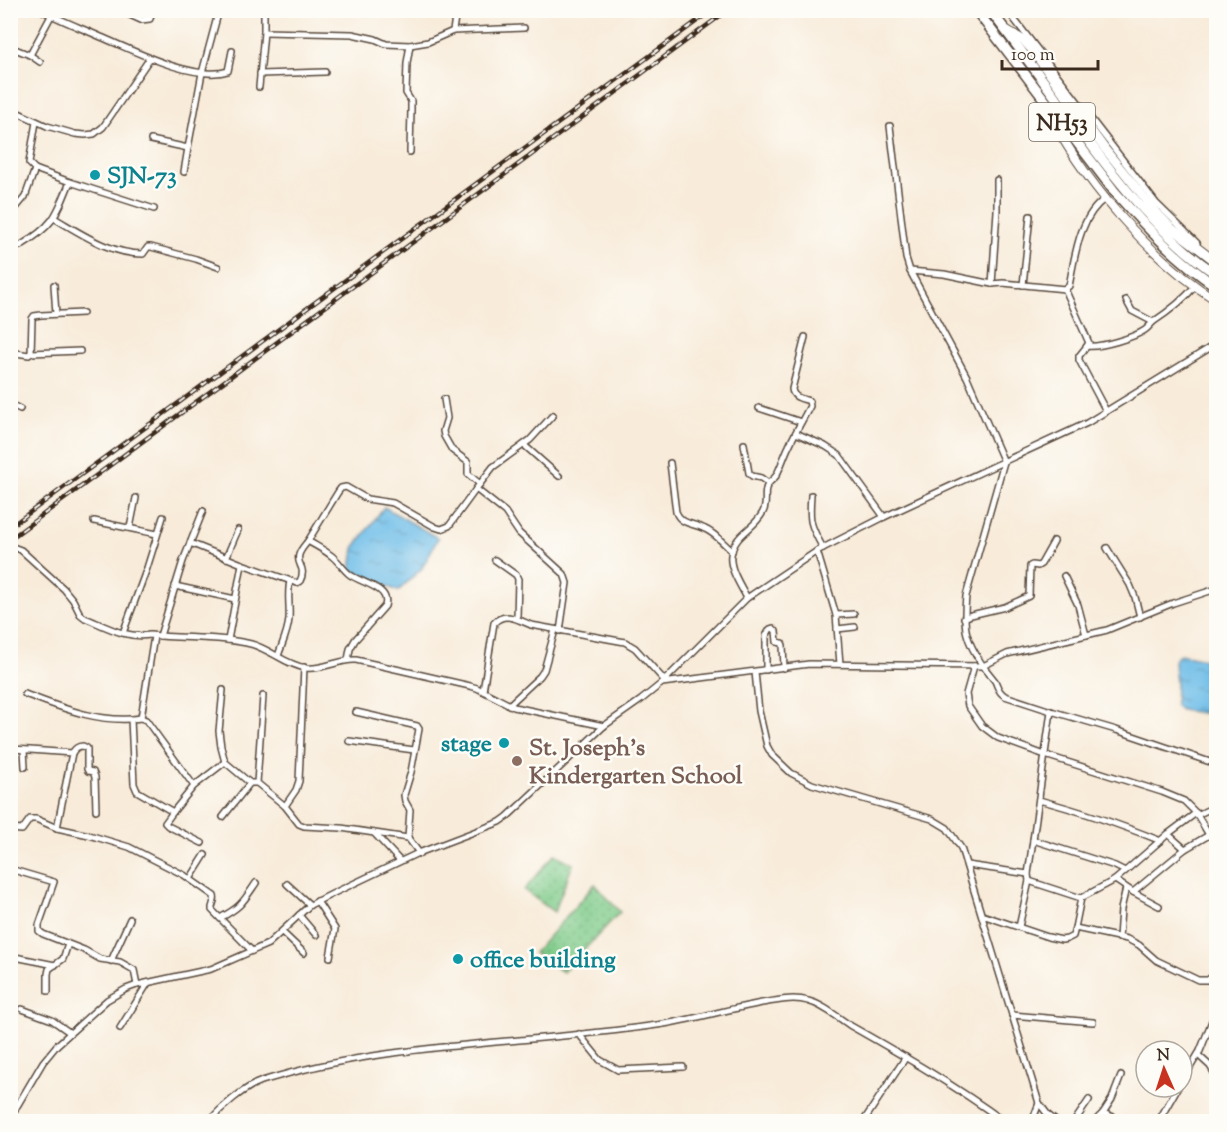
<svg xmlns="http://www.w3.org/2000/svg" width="1227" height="1132" viewBox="0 0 1227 1132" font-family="'Sorts Mill Goudy',serif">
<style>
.green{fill:url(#green-dots);stroke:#5c7a53;stroke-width:1.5}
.water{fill:url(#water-ripples);stroke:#547483;stroke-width:1.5}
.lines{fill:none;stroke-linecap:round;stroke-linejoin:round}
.minor-casing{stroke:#57473a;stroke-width:8}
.secondary-casing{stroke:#57473a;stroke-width:10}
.trunk-casing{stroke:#57473a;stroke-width:12}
.minor{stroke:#fff;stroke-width:5}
.secondary{stroke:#fff;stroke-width:8}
.trunk{stroke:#fff;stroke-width:9}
.rail-casing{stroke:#3b2a1e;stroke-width:4.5}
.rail{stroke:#fdfcf7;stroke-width:2;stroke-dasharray:7;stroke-linecap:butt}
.culture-dot{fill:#0f9aa8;stroke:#fdfcf7;stroke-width:2}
.education-dot{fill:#8d6e63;stroke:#fdfcf7;stroke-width:2}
.labels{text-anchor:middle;stroke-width:5;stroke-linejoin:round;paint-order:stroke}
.shield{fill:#fdfcf7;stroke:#75695f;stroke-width:1.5}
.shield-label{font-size:22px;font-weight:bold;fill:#3b2a1e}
.culture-label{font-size:24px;font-weight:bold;fill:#0d838f;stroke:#fdfcf7;text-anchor:start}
.education-label{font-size:24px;font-weight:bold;fill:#785e54;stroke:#fdfcf7;text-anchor:start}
</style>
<defs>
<pattern id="green-dots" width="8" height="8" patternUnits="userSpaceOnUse" patternTransform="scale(1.5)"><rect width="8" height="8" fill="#7dca88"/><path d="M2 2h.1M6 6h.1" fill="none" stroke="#68a46f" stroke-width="1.8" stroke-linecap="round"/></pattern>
<pattern id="water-ripples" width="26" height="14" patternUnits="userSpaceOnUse" patternTransform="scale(1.5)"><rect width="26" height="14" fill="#6ebde8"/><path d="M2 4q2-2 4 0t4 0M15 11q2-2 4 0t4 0" fill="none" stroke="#5c9abb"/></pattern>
</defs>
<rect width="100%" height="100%" fill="#fdfcf7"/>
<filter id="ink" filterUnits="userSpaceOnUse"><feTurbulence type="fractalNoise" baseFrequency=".0167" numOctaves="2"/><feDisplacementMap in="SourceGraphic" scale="12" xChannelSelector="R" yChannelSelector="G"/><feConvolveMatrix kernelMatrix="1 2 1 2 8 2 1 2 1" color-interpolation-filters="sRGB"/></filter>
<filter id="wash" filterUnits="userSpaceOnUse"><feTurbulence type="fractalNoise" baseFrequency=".008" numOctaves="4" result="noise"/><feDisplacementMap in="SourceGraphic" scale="24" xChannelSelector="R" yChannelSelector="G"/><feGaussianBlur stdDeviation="1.35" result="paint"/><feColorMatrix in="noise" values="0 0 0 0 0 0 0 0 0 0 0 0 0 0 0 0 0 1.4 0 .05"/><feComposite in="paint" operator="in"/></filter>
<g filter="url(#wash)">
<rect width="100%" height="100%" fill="#f8ebd9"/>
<g class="green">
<path d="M555,854L573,864L554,912L524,890Z"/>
<path d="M595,884L620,912L563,972L534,953Z"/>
</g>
<g class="water">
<path d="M384,507L438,538L422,568L398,591L351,570L354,548Z"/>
<path d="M1180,654L1216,661V715L1181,710L1175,705L1176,684L1174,661Z"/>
</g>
</g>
<g filter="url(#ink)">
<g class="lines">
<g class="minor-casing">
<g id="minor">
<path d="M41,10C60,20 81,28 101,37C132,50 195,82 228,71L232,51"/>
<path d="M119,10L141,20L150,19L152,10"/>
<path d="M1007,10L1156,203L1197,243"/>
<path d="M193,11V10"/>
<path d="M453,31L456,10"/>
<path d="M264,32L352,34L375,39L386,44L410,45L428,42L453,31L524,28"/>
<path d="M410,45L407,63L406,93L411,101V109L410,152"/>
<path d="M10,47L30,55L40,62"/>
<path d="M30,55L51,16"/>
<path d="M260,74L325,72"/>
<path d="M259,87L264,32V10"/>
<path d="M10,109L47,126L75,134L85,135L94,134L103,127L150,58"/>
<path d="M36,122L29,163L35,169L70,182L154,209"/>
<path d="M890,126L906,258L910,271L967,377L1004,462L966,596C963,628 965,639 983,666C987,671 991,676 995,681C998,687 998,692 1005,696L1051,711L1116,730L1216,764"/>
<path d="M151,140L188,148L202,73L219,10"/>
<path d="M10,163L12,159"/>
<path d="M184,172L188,148"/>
<path d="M10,215L25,197L35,169"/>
<path d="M54,218C82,234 110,254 143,254L148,247H151L196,259L218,267"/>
<path d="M20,246C53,226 56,217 70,182"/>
<path d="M910,271L944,274L992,284L1003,283L1065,289"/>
<path d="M992,284L997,211V180"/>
<path d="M54,285L56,314"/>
<path d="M1023,285L1030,216"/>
<path d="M1065,289L1089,343L1087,346L1079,356V360L1106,411"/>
<path d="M1065,289L1069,286C1075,256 1079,216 1106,198"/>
<path d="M1126,300L1132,311L1153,322C1168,312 1183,301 1195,286"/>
<path d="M1087,346C1100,348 1135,337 1145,330C1148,328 1150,325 1153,322"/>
<path d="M10,352L29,355L31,353L80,351"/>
<path d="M31,353L32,319L34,316L41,315L83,313"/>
<path d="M444,399L447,418L443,431L444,436L452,450L468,462V474L480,484"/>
<path d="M10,404L20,409"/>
<path d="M759,408L801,422"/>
<path d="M553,415L530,440L493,467L476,489L505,512L519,533L564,574L567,583L560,631"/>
<path d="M796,433L825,446L839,455L884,517"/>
<path d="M744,444L749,473L752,476L761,478L768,483"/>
<path d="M524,445L559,476"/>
<path d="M670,463L676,512C681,525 694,523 705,529C715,533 724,544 732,551"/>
<path d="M811,495C809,521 810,525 823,548"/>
<path d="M94,521L157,534"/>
<path d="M130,528L136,498"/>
<path d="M190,543L242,564L297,583L300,581C307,567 296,565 299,555C300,550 305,545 308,541"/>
<path d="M10,546L21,550L64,589L73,600L80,614L85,618C107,627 127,639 150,635C184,639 218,636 251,644C270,649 286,665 306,668C323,670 339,659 356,660L470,686L477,688L514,707L604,726"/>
<path d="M1107,548L1130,585L1135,597L1140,617"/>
<path d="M817,551L836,615L840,664"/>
<path d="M226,558L238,530"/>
<path d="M495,560L516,575L518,579L517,618"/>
<path d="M1064,576L1078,605L1086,635"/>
<path d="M175,586L235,599"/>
<path d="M747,598C741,586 729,569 731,555C735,533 754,530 763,512C768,503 763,494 767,486C769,481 773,480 776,476C781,467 784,456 789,446C795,433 803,419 810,406L809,401C801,398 793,398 792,389L805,337"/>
<path d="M836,615L854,614"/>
<path d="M964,618L971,615L1005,607L1029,596L1030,566L1032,565L1038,566L1041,564L1054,541"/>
<path d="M837,629L855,627"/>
<path d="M123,633L147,568L163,517"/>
<path d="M154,636L141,718L146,720L194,786"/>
<path d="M160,636L183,561L203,511"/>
<path d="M228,640L242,564"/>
<path d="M278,656C282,644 288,632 289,619C290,606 287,594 290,581"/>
<path d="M348,660L350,649L355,640L385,606C391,587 360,583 349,574C343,569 339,562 333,557C325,550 316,546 308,541L338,492L341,488L346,487L367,499L393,503L435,527L441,529L449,526L476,489"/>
<path d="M974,666L966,694L968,706L982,726L998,738L1045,755L1162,792L1184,801L1196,813L1209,835"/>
<path d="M766,670V636L770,629L773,628L776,631L777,642L782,643L783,645L784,668"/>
<path d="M755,672L759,711L767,746L772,755L791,773L812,784L932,819L947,828L961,848L1039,1103L1032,1122"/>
<path d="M662,683L809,664L983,666L1007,654L1107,630L1173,603L1216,589"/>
<path d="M223,690L219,731L221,747L225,762L250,783H257L285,806L299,824L304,826L341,828L408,838L420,854"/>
<path d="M483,691L494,623C505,611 519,620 531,625L625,642L635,648L665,681"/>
<path d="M25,694C62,708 100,724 141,718"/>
<path d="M509,705L540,676L544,670L555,630"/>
<path d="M356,712L417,726L419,729L411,772L404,795L405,801L410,810L408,838"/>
<path d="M131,719L134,784L137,791L173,812L165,823L168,826L202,843"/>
<path d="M349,741L414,750"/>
<path d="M10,749L30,750L72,753L57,828"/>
<path d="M24,750L25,767"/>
<path d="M72,753C75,749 77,746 83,746L87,748V769L88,771L93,772L95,777L96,810"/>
<path d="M257,783L263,696"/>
<path d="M10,795L13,804"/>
<path d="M1039,800C1081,811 1121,825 1161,841"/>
<path d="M285,806L296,790L299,781L304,667"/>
<path d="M173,812L194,786L225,762"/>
<path d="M1197,815L1216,806"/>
<path d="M223,817L250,783"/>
<path d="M10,829L22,830L30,819H36L57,828L89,835L129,847L184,875L214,896C216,901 211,905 212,910L252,951"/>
<path d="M374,833L400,861"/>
<path d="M1168,834L1196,813"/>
<path d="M1033,840L1051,711"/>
<path d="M967,865L1028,874"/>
<path d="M10,869L54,882L39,925V931L43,934L84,950L100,959L120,962L134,970L137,985"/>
<path d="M190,879L205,855"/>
<path d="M1115,880L1133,892L1159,906"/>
<path d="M1029,881L1081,898L1075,928"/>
<path d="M287,884L310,905"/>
<path d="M1133,892L1185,849"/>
<path d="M1081,898L1115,880L1168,834L1185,849L1209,835H1216"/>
<path d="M317,901L335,929L330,957"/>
<path d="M299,915L316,935"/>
<path d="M982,915L1048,937L1062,940L1067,939L1073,936L1075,928L1127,939L1139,945L1156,960L1198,980H1208L1216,973"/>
<path d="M220,918C241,907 243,902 256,883"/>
<path d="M1019,927L1029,881L1028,874L1033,840L1115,866L1125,871"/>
<path d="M282,932L304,953"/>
<path d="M1119,938L1121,909L1126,888"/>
<path d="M10,956L55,965"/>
<path d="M111,961L130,919"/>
<path d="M48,991V974L49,969L63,959L68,944"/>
<path d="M22,1009L52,1020L69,1032"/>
<path d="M1012,1015L1093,1022"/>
<path d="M120,1028L148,983"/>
<path d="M579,1034L600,1060L618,1070L683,1067"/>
<path d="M1198,1055L1210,1066L1216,1076"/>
<path d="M1182,1081L1200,1051L1216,1011"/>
<path d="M1039,1103L1048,1115L1057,1122"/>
<path d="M1103,1113L1112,1099L1121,1076"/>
<path d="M10,1118L43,1062L57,1045L107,1000L126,989L137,985L211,969L268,944L310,905L336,892L416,854L500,822L507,817L604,726L641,700L662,683L747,598L817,551L884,517L1087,423L1216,344"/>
<path d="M208,1122C221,1108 244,1087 262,1081C389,1041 525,1045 657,1025C694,1020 730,1008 768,1002C780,1000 795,997 808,1001C824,1005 838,1018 851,1026C904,1056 956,1086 1005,1122"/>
<path d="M863,1122L906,1057"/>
<path d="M1074,1122L1089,1100"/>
<path d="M1094,1122L1103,1113L1127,1122"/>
<path d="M1158,1122L1178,1087"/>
</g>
</g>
<g class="secondary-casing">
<g id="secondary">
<path d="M1007,30L1023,40L1031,49L1105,149L1155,211L1173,229L1216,262"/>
<path d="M1045,105C1080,178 1148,257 1216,300"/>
</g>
</g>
<g class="trunk-casing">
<g id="trunk">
<path d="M976,10L1115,192C1145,226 1178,261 1216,286"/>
<path d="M990,10C1022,51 1052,94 1084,135C1122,187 1163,238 1216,274"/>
</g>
</g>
<use href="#minor" class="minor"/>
<use href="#secondary" class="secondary"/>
<use href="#trunk" class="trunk"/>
<g class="rail-casing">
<g id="rail">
<path d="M10,527L712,10"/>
<path d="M10,539L728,10"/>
</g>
</g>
<use href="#rail" class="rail"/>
</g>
</g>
<g class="culture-dot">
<circle cx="95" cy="175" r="6"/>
<circle cx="504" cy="743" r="6"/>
<circle cx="458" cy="959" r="6"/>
</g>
<circle class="education-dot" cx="517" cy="761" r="6"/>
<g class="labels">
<rect class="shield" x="1029" y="103" width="66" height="38" rx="4.5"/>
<g class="shield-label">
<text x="1062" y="130">NH53</text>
</g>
<g class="culture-label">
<text x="107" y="183">SJN-73</text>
<text x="492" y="751" text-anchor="end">stage</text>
<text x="470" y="967">office building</text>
</g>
<g class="education-label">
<text x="529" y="755">St. Joseph's<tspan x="529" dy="28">Kindergarten School</tspan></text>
</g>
</g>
<rect width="1227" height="1132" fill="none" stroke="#fdfcf7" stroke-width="36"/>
<g transform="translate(1164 1069) rotate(357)"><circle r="28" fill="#fdfcf7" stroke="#afa8a0" stroke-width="1.5"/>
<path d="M0-4.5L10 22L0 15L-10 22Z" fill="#c8321e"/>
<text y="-9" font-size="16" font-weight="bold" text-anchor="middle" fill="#3b2a1e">N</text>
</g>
<path d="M1002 60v9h96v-9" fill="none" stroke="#3b2a1e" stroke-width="3"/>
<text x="1011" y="60" font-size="18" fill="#3b2a1e" stroke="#fdfcf7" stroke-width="4.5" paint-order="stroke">100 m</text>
</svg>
